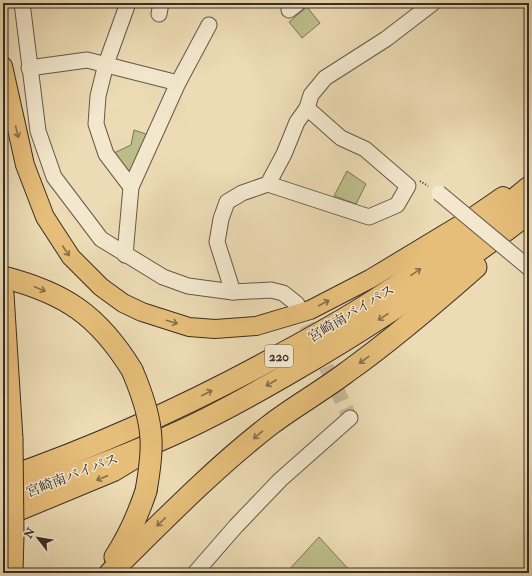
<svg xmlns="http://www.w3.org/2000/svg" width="532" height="576" viewBox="0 0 532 576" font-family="'IM FELL Double Pica','Noto Serif JP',serif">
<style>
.green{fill:#bcbe8a;stroke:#7a7656}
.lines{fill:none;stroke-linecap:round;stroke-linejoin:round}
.minor-tunnel{stroke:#c8b897;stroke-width:15;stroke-dasharray:15 8;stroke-linecap:butt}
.minor-casing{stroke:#655847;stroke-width:17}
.major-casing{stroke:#382d23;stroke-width:20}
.highway-casing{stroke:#382d23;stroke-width:23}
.path{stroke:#382d23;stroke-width:2;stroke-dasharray:1 2;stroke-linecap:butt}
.minor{stroke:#f3e8ce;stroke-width:15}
.major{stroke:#e6be7a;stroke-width:18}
.highway{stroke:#e6be7a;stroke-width:21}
.minor-bridge-casing{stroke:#655847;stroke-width:17;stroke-linecap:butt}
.highway-bridge-casing{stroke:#382d23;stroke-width:23;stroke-linecap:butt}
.minor-bridge{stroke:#f3e8ce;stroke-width:15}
.highway-bridge{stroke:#e6be7a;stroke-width:21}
.oneway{stroke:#866e4a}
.labels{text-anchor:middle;stroke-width:3;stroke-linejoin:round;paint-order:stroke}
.shield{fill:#f3e8ce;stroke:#706556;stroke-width:1}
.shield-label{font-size:13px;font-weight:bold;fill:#382d23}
.street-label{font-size:14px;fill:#382d23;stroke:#f3e8ce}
</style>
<rect width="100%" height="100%" fill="#ecdbb4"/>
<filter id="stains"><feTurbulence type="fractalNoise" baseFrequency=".005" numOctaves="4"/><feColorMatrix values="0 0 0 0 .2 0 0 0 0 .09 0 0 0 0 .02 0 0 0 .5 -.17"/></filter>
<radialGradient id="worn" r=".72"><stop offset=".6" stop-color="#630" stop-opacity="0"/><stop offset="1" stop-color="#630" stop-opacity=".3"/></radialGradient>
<g class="green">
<path d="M307,7L320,23L302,38L289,22Z"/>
<path d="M134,130L152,136L136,170L129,172L114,153L131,145Z"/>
<path d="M347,171L366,184L356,204L334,196Z"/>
<path d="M319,537L352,573H286Z"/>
</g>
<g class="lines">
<path class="minor-tunnel" d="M297,304L350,418"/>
<g class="minor-casing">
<g id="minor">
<path d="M22,3L38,131L54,177L101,239L163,277L188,286L233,292L271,290L283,293L297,304"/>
<path d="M128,3L106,64L98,96L96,124L106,154L131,187"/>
<path d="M289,10L298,3"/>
<path d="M159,14L161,3"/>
<path d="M29,68L87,60L178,83"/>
<path d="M268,184L369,217L397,205L408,186L365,149L341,138L307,108"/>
<path d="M125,255L131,187L178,83L209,25"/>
<path d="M233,292L217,242L221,219L227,202L242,193L268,184L284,154L297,122L307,108L311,95L325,78L386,39L433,3"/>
<path d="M195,573L236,526L280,480L350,418"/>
</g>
</g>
<g class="major-casing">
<g id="major">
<path d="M3,66L25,165L45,217L71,257L101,287L123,303L142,312L189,327L215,329L256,326L310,310L370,279L471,218L503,196"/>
<path d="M3,518L114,472L142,455"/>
</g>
</g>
<g class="highway-casing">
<g id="highway">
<path d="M3,277C65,293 98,315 132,370"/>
<path d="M3,294L12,439"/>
<path d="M3,479C101,445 195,402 285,352C320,333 354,314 387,292C403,282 417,271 432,260C465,237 498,213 529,187"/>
<path d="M3,500C64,479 125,457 183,430C222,412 259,391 295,370C377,323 454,270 529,213"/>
<path d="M115,557C128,537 138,515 146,491"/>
<path d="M12,573L13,535"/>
<path d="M110,573C162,522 212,470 270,425C295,406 322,391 347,372C392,340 434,304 476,267"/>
</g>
</g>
<path class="path" d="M420,181L428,186"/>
<use href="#minor" class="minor"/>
<use href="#major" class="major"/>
<use href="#highway" class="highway"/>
<g class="minor-bridge-casing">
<path id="minor-bridge" d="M439,193L529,268"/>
</g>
<g class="highway-bridge-casing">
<g id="highway-bridge">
<path d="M132,370C141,391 150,415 151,439C152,456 149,474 146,491"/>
<path d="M12,439L13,535"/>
</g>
</g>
<use href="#minor-bridge" class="minor-bridge"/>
<use href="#highway-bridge" class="highway-bridge"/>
</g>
<defs><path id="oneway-shaft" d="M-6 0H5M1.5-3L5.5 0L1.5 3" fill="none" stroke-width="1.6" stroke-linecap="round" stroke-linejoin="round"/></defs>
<g class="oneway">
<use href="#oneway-shaft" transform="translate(17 132) rotate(77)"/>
<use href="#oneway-shaft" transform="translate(66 251) rotate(56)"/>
<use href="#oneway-shaft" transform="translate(416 272) rotate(-35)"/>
<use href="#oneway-shaft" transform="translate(40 289) rotate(23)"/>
<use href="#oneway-shaft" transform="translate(324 303) rotate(-28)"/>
<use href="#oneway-shaft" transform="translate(383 317) rotate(146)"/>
<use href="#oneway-shaft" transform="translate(172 322) rotate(17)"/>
<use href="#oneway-shaft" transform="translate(364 360) rotate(143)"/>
<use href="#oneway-shaft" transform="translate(271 383) rotate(150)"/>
<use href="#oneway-shaft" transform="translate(207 393) rotate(-27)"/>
<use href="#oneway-shaft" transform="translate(258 435) rotate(140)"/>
<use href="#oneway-shaft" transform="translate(102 478) rotate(157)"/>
<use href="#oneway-shaft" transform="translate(161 522) rotate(136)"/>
</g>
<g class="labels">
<rect class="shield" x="265" y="345" width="28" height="22" rx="3"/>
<g class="shield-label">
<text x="279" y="361">220</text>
</g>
<g class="street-label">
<text transform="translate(351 313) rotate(-31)" y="5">宮崎南バイパス</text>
<text transform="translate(72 475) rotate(-21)" y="5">宮崎南バイパス</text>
</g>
</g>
<rect width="532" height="576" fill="none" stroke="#ecdbb4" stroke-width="16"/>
<rect x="4" y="4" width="524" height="568" fill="none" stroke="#382d23" stroke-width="2"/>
<rect x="8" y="8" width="516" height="560" fill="none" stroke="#382d23"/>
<g transform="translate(38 538) rotate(301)" stroke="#f3e8ce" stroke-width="3" paint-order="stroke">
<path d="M0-3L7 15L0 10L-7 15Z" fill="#382d23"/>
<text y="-6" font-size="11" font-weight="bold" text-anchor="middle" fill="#382d23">N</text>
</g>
<rect width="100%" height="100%" filter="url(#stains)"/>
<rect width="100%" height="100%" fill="url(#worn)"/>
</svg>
